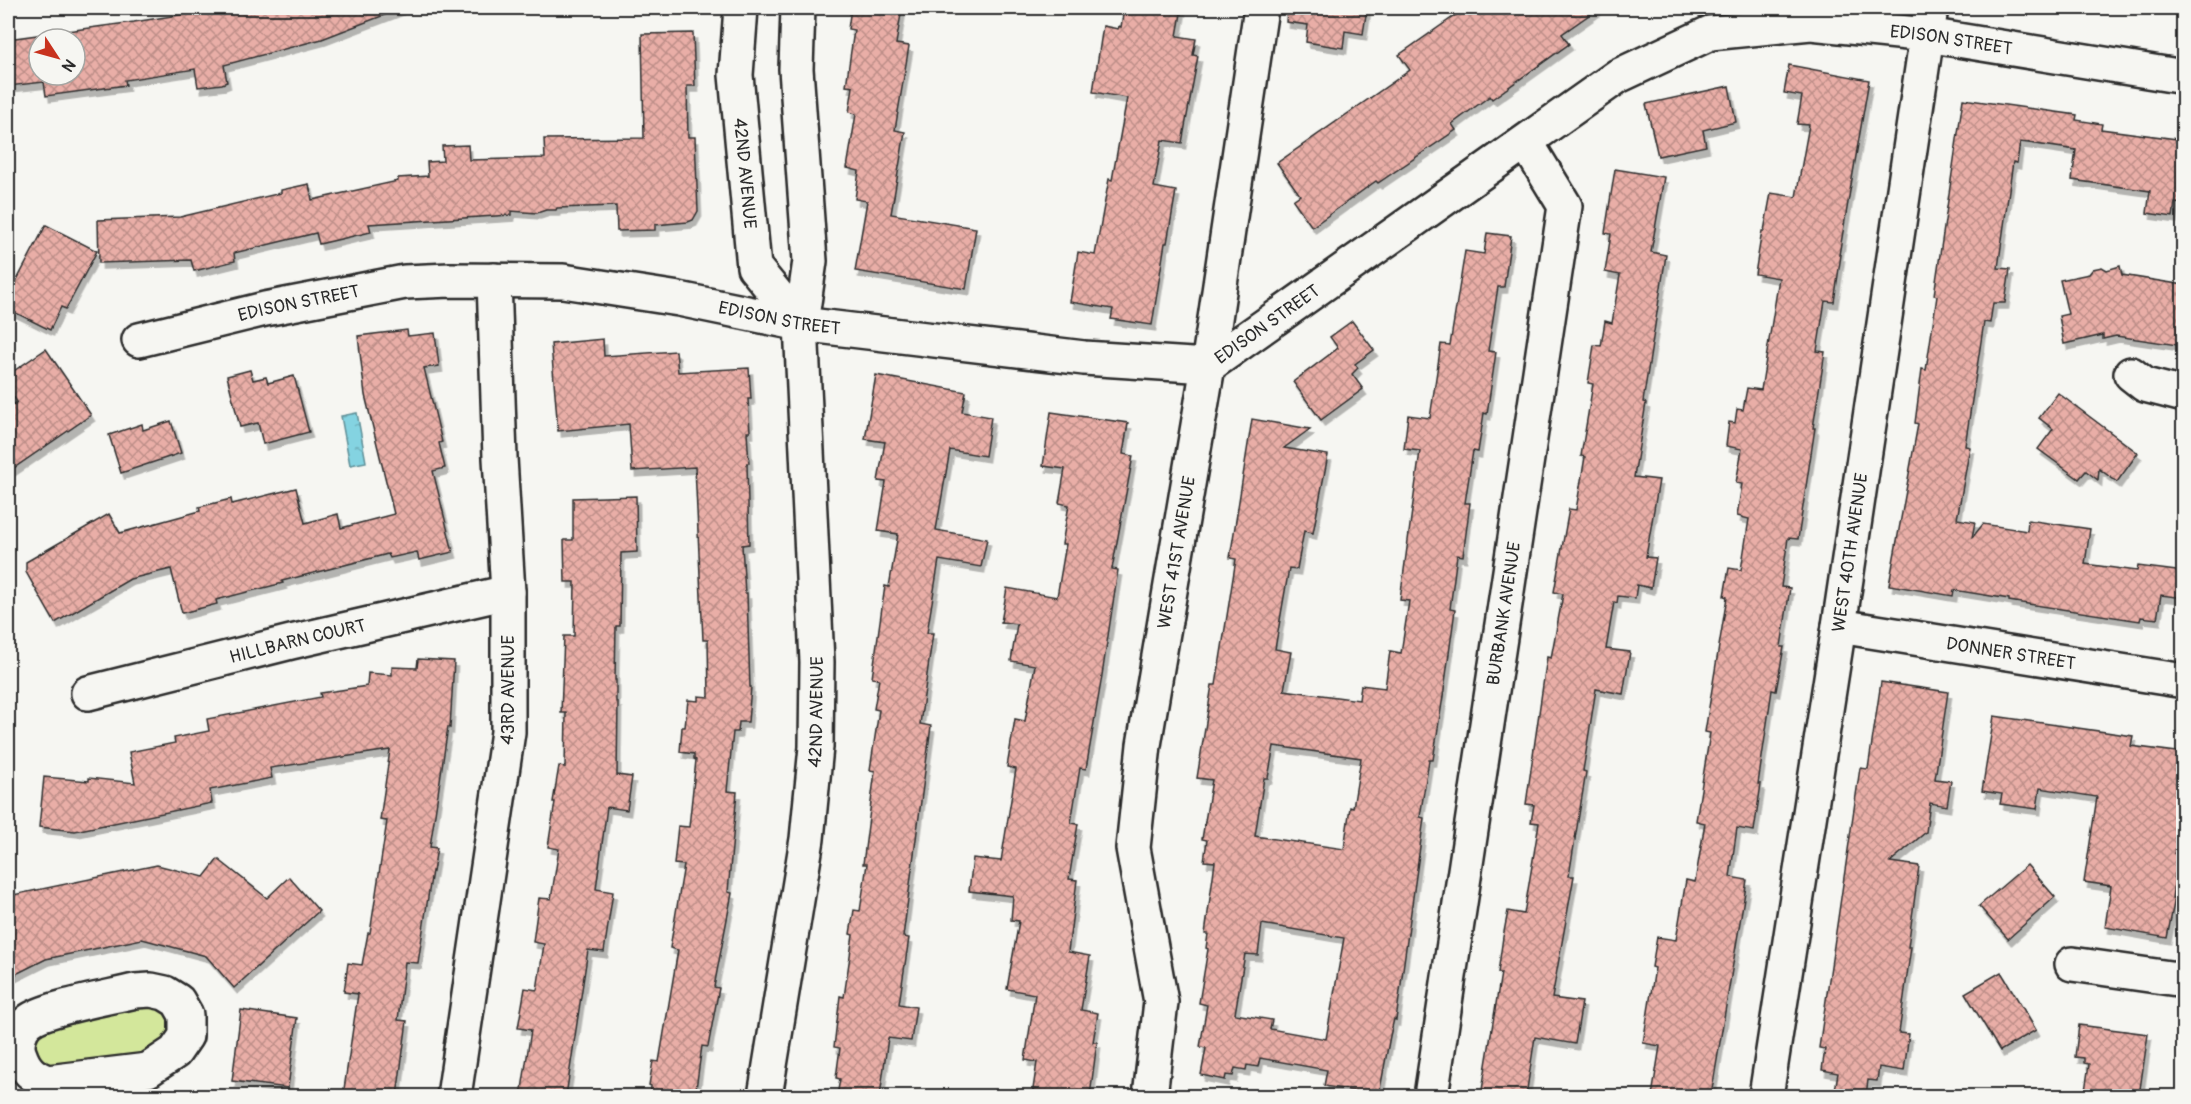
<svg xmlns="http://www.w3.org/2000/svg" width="2191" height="1104" viewBox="0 0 2191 1104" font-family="Pangolin,sans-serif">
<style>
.green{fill:#d3e79b;stroke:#7f8963;stroke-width:1.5}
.water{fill:url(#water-ripples);stroke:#609098;stroke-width:1.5}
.building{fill:url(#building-cross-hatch);stroke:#2b2b2b;stroke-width:1.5;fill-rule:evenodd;filter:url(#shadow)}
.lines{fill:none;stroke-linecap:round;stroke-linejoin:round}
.minor-casing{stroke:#2b2b2b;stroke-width:38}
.minor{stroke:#f6f6f2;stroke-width:33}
.labels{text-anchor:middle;stroke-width:4.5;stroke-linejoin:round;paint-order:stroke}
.street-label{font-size:18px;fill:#2b2b2b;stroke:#f6f6f2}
</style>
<defs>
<pattern id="water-ripples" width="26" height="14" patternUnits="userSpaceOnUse" patternTransform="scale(1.5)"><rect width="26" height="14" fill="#84d3e1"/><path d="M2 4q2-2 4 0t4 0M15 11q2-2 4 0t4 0" fill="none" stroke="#72b5c1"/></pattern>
<pattern id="building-cross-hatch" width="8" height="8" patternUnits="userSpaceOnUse" patternTransform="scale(1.5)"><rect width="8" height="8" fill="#e9aea7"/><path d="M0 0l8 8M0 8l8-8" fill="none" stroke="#bd8e88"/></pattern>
<filter id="shadow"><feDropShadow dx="3.5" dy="6" stdDeviation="0" flood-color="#0004"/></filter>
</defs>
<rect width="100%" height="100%" fill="#f6f6f2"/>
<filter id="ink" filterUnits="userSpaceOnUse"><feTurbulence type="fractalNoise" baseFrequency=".0167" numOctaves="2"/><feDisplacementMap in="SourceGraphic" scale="12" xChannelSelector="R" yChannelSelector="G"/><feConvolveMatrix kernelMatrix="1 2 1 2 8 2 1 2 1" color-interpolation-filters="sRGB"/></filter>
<g filter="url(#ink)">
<path class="green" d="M148,1003L163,1007L175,1025L157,1050L57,1069C34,1060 30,1051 41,1029Z"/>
<path class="water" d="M357,413L366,462L350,465L341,416Z"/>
<g class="building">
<path d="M222,8H400V9L322,39L224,65L227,82L222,84L198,87L195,69L125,80L126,85L46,96L44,82L8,86V39L134,22ZM39,39H75V75H39Z"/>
<path d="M851,8H902L896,44L909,46L895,130L905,132L891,214L976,228L966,289L855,271L867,201L855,199L859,171L847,168L856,114L849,112L853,87L846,86L854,30L848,29Z"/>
<path d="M1124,8H1182L1177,36L1196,39L1193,55L1198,56L1182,143L1162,140L1154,187L1176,191L1167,243H1165L1152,325L1111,319L1113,309L1070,302L1078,252L1095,255L1109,179L1112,180L1127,98L1093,92L1103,26L1118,29L1119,26L1121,27Z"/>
<path d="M1287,8H1367L1363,34L1345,31L1343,48L1306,42L1308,25L1286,22Z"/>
<path d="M1466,8H1599L1562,34L1569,44L1492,99L1490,96L1452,124L1456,130L1378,183L1376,181L1312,227L1293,200L1300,195L1277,163L1410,70L1399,55Z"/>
<path d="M693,33L695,86H687L688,137H695L698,211L693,220L688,222L655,225V230L617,231L616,206L557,208L556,210H546L537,213L511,211V215L369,224L371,232L319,244L316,233L234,253L235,261L194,271L191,260L99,263L98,220L180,217L281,193V190L309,184L312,200L398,181V178L428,176L427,162L443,161L442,146L468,145L469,160L545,158L544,139L644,138L642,34Z"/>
<path d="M1789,65L1869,80L1839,255H1841L1834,302L1825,301L1817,351L1825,352L1813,428H1815L1798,539L1788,538L1781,587L1790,588L1781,647H1784L1776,691L1772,690L1758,784H1761L1754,831L1737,828L1730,877L1747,880L1711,1096H1652L1660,1046L1643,1043L1655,968L1652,967L1657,937L1676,940L1686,880L1695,882L1705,823L1696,821L1710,733L1705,732L1727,597L1724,596L1729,568L1741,570L1749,519L1737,516L1742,484L1736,483L1742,449L1726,446L1729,422L1735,423L1737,409L1743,410L1747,388L1761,390L1779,278L1755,274L1762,231H1764L1771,193L1796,197L1809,125L1797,124L1802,96L1784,93Z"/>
<path d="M1729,86L1736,122L1703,130L1706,146L1658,156L1646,104Z"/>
<path d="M1963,99L2077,115L2076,120L2102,124L2101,129L2184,140V204L2175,203L2173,217L2147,213L2150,191L2072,180L2076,150L2029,143V141L2028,143L2020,142L2017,163L2013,162L1998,268L2010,269L2005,303H1993L1990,323L1984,322L1965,446L1970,447L1957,519L1975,522L1972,538L1983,524L2027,531L2028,520L2090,529L2085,564L2137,571L2138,566L2184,572V598L2161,595L2157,619L2141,617L2140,621L2009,601V599L1954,590L1953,596L1889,585L1918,424L1915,423L1922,369L1926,370L1937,296L1934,295Z"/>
<path d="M1615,169L1664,177L1651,252L1666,255L1643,402L1646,403L1634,477L1659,480L1646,557L1656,558L1651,588L1637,585L1635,598L1618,596L1617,603L1614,602L1606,649L1630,652L1623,694L1596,689L1583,771L1586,772L1569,876H1574L1552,998L1582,1002L1575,1044L1535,1037L1526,1096H1490L1491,1092L1482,1090L1501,973H1498L1503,937L1508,911L1524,914L1539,823L1531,822L1534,805L1526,804L1547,657L1551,658L1563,594L1554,592L1569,509L1576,510L1585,457L1581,456L1593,384L1588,383L1594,345L1601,346L1605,321L1612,323L1620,275L1605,272L1611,234L1605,233Z"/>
<path d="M46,225L97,251L66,309L61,307L50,330L8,309V297Z"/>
<path d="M1487,233L1511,236L1504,287H1498L1488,351L1496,352L1487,414L1484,413L1478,452L1473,451L1465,503H1470L1463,556L1457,555L1450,609L1455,610L1444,690L1433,760H1429L1420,817L1424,818L1396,1020L1394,1019L1390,1036L1379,1095L1324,1086L1327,1070L1260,1058L1258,1067L1247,1065L1246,1070L1235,1068L1233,1076L1226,1075L1225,1080L1201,1075L1206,1048L1200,1047L1207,1005L1199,1003L1208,949L1206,948L1208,934H1205L1215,862L1204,861L1207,840L1202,839L1212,780L1197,778L1212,685H1216L1236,559L1230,558L1252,419L1310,429L1284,448L1328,455L1313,533L1304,531L1297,569L1289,568L1275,649L1291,652L1284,690L1359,700L1361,685L1385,688L1390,651L1401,653L1409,601L1400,600L1420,451L1404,449L1408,415L1430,418L1441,344L1450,345L1465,251L1484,254ZM1274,746L1361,758L1353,808L1350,807L1344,849L1255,836L1264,778H1268ZM1262,924L1344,938L1326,1039L1270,1029L1272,1020L1235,1014L1245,954L1258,955Z"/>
<path d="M2120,266L2122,275L2184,285V346L2116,336L2103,339V335L2064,344L2059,316L2068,314L2060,280L2089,274L2093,269L2102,267L2107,270Z"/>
<path d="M1352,321L1374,350L1355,364L1358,368L1352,374L1363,389L1321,420L1293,382L1338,348L1330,337Z"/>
<path d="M407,330L408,336L435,333L439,366L424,368L442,442L439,443L445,468L433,471L453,552L419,560L417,552L390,558L388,554L282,581L283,583L216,600L217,604L182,613L171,569L130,579L55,623L26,572V562L109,514L120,533L200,511L199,507L231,499L232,504L296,488L305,523L338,514L341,528L394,514L365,395L358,336Z"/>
<path d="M603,339L604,356L676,351L678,372L749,368L751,399H748L750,432H747L749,463H747L749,544L742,545L745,593H747L750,687H751L748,722H739L738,732H733L727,791L737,792L728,892L732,893L714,987L719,988L708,1047L702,1046L695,1096H650L651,1086L649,1085L653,1061L659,1062L678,950L670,948L684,865L674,864L678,826L689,827L696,760L694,759V754L680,752L682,727H685L688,700L698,701V696L709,697L708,640H703L695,467L632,471L629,424L558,431L551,344Z"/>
<path d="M46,349L91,415L8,472V408L17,402L8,388V375Z"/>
<path d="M250,370L253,380L266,377L268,383L294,376L309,432L263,444L258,423L240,427L227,376Z"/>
<path d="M876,375L966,392L962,412L991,417L985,456L950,450L936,530L987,539L981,567L939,560L927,633H933L920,724L931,726L903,937L909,938L899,1004L916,1007L911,1041L888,1038L880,1096H837L840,1079L836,1078L840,1048L834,1047L840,996L844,997L853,935L850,934L854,910L860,911L867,864H863L875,771L870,770L879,710L874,709L879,679L872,678L885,586L889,587L898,534L878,531L886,482L878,481L885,442L865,439Z"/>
<path d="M2058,393L2138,453L2117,482L2099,469L2098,480L2086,471L2079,479L2038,449L2053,429L2039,418Z"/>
<path d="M1051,412L1128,423L1123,454L1133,456L1112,569L1118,570L1101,682L1086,769L1080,768L1071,823L1078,824L1069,879L1077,880L1068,952L1090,956L1081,1010L1098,1013L1093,1042H1097L1090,1096H1032L1037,1062L1025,1060L1035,994L1007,989L1019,921L1011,920L1013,896L969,891L973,858L1001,861L1016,769L1007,767L1015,719L1025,721L1035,665L1011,661L1017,624L1001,622L1007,588L1057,597L1066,544H1062L1069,505L1059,503L1065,469L1043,466Z"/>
<path d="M171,421L181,453L121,473L109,435L142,424L143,430Z"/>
<path d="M636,496L637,552L621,553L620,626H616L615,680H616V702H618L617,775L632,777L627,810L607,807L596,889L613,892L604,952L588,950L566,1096H521L531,1030L518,1028L525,988L537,990L544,944L533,942L539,898L551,899L559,849L548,847L555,802H553L559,766L565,767L566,713H561L564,636H574L575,582H565L564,540H573V498Z"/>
<path d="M418,659L454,661L450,728L448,727L430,847L437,848L433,872L432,871L418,963L405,962L398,1020L407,1021L397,1096H343L358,994L344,992L348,963L362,965L368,933H370L387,821L380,820L390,750L270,768L272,778L210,790L212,803L75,831L39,827L44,777L89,781V778L135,783L129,752L175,743L174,738L209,731L207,719L321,697L320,693L367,686L368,673L392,675V667L417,668Z"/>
<path d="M1881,682L1948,692L1935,779L1951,781L1947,806L1930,803L1926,832L1890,862L1919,866L1908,947H1911L1899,1033L1909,1034L1904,1071L1879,1067L1877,1081L1868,1080L1866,1096H1834L1838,1073L1822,1070L1825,1049L1819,1048L1860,768L1868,769Z"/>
<path d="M1994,716L2133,736L2131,746L2184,753V801L2175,854L2178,855L2172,898H2175L2167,938L2105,927L2111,886L2084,882L2097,797L2040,788L2037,809L2000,804L2002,794L1982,791Z"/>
<path d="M218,859L267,898L289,877L319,911L234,988L206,956L142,939L46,959L8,978V896L157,865L204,877Z"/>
<path d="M2027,865L2055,897L2008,939L1979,906Z"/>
<path d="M2001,972L2036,1030L2000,1051L1965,993Z"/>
<path d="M241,1010L297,1018L288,1088L232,1081Z"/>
<path d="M2079,1025L2148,1034L2139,1096L2085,1091L2089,1064L2084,1063V1058L2075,1057Z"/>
</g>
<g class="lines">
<g class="minor-casing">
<g id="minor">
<path id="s1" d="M741,8L736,75L754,267L801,324"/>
<path id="s2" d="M139,340L265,309L405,282L450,280L563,281L679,299L801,324L1084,358L1208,366L1618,76L1710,33L1811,23L1927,35L2184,77"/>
<path d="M2131,374L2145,385L2184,395"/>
<path id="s3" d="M1839,626L2184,681"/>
<path id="s4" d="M88,693L291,642L508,592"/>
<path d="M2072,964L2184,980"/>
<path d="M151,990L165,993L178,1001L186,1015V1036L175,1052L148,1070L48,1082C33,1077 25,1070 20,1055C15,1044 20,1028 29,1021C45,1008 112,997 135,991Z"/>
<path id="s5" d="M454,1096L508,732V592L500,458L494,280"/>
<path id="s6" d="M765,1096L807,839L816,747L817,662L801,324L810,261L796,69L798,8"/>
<path id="s7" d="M1150,1096L1161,1002L1133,848L1144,745L1208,366L1261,8"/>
<path id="s8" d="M1431,1096L1565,206L1526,142"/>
<path id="s9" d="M1766,1096L1839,626L1931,8"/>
</g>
</g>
<use href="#minor" class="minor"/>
</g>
</g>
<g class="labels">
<g class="street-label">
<text dy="6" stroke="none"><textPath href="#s2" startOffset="1928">EDISON STREET</textPath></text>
<text dy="6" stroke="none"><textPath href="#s1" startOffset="166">42ND AVENUE</textPath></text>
<text dy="6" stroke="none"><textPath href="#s2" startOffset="164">EDISON STREET</textPath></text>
<text dy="6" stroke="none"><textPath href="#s2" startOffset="650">EDISON STREET</textPath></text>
<text dy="6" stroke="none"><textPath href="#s2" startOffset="1154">EDISON STREET</textPath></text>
<text dy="6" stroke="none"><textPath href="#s7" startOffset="550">WEST 41ST AVENUE</textPath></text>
<text dy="6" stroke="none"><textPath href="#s9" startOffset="550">WEST 40TH AVENUE</textPath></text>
<text dy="6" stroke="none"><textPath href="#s8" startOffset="488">BURBANK AVENUE</textPath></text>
<text dy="6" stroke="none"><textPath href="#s4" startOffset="216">HILLBARN COURT</textPath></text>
<text dy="6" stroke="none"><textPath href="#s3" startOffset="174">DONNER STREET</textPath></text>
<text dy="6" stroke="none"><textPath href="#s5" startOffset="410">43RD AVENUE</textPath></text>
<text dy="6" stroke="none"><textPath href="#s6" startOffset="388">42ND AVENUE</textPath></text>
</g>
</g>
<rect width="2191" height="1104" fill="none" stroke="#f6f6f2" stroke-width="30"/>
<rect x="15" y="15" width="2161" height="1074" fill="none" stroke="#2b2b2b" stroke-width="2" filter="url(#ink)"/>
<g transform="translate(57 57) rotate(126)"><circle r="28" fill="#f6f6f2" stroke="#a5a5a2" stroke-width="1.5"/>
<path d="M0-4.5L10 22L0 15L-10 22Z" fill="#c8321e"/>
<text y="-9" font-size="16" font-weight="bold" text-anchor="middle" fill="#2b2b2b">N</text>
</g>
</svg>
